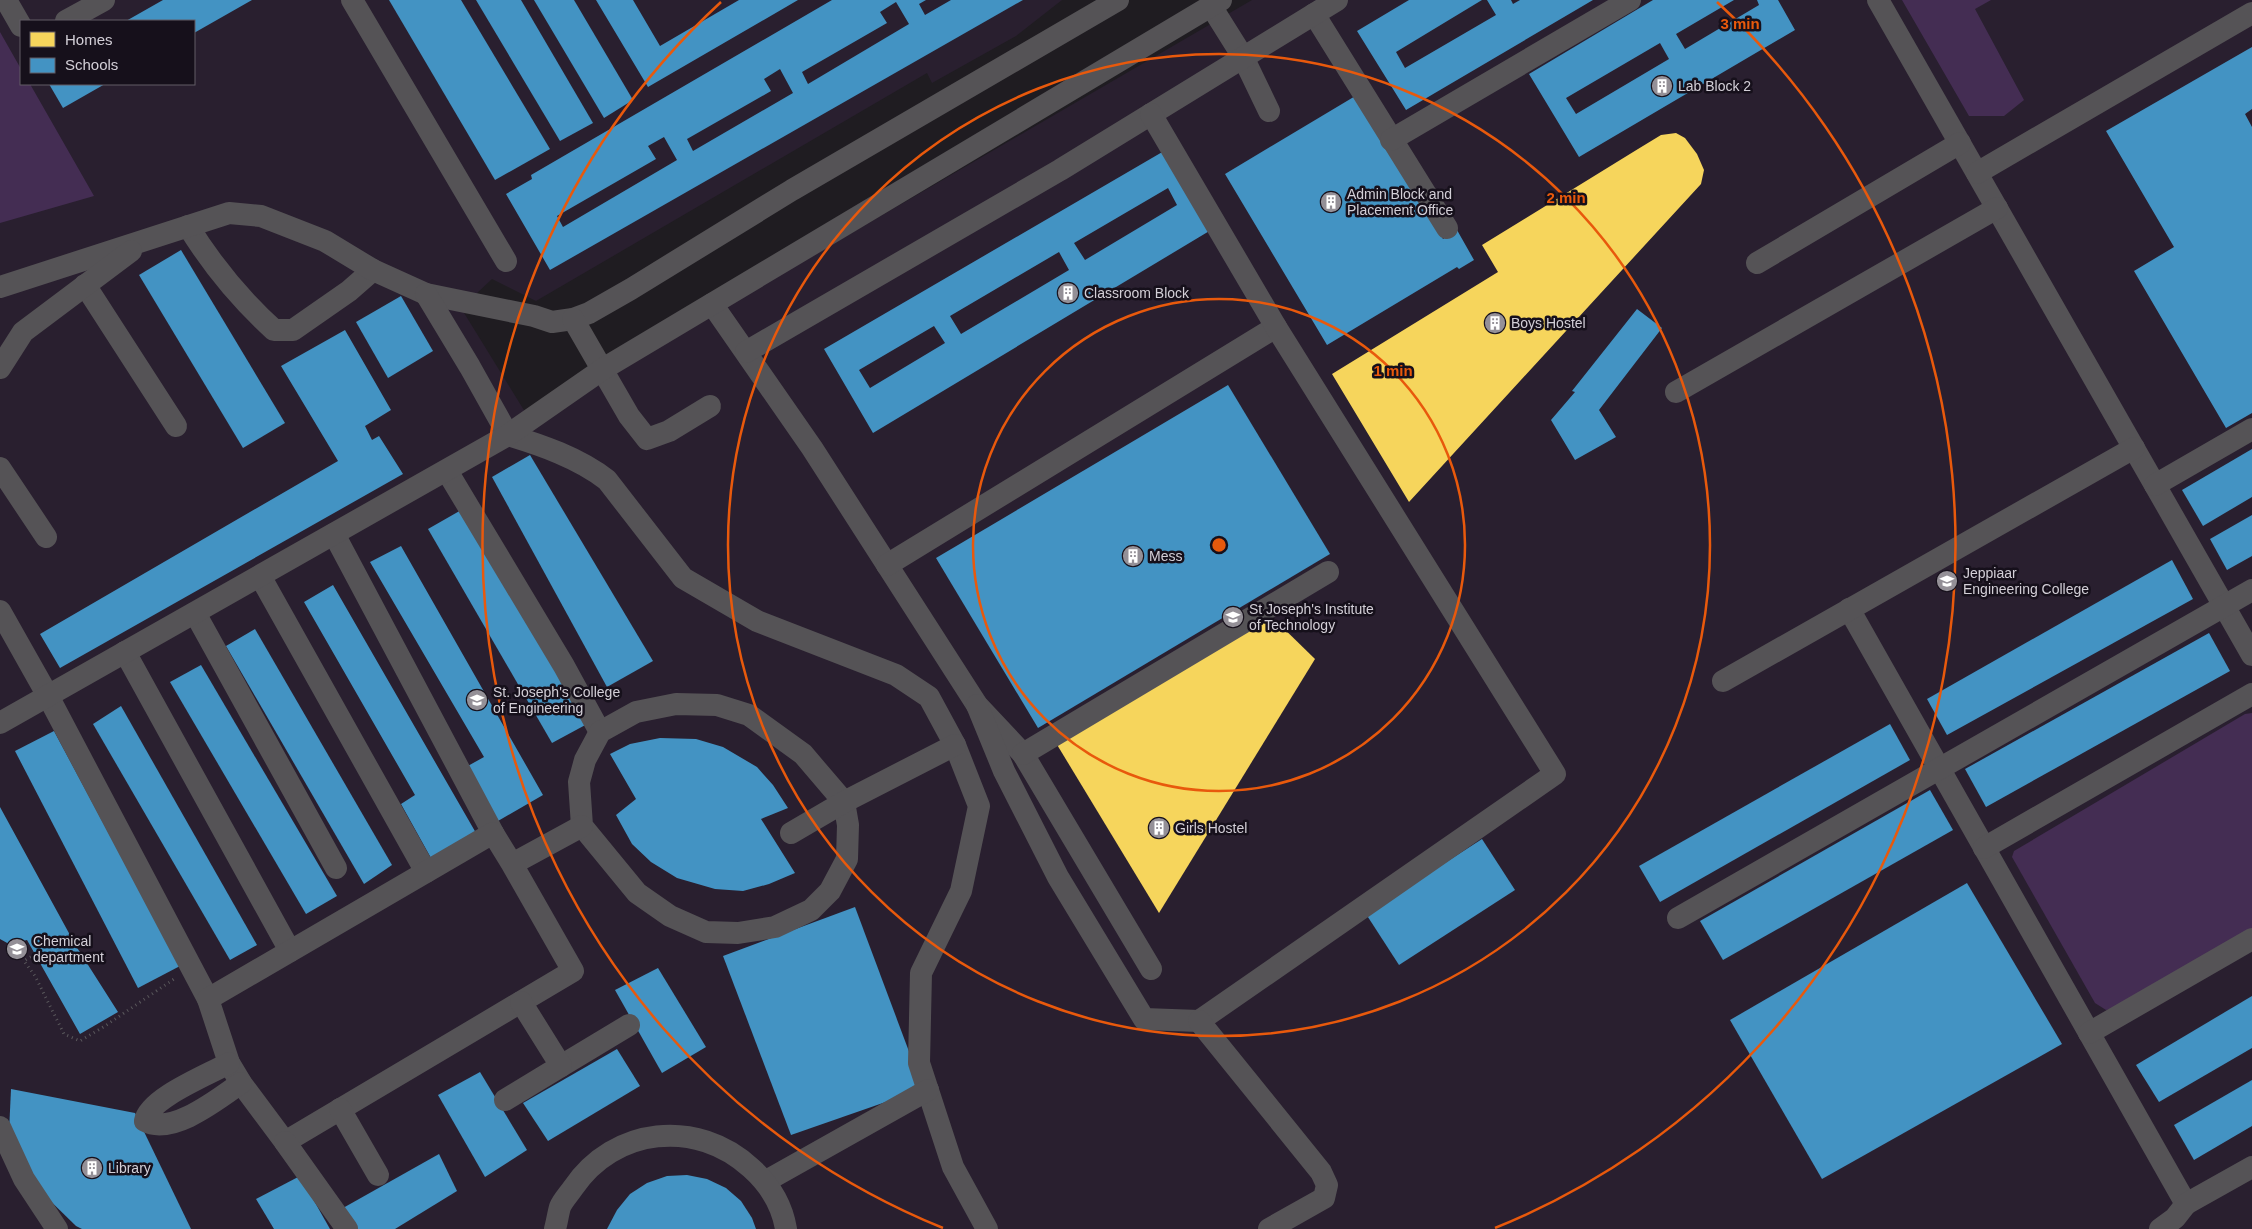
<svg xmlns="http://www.w3.org/2000/svg" width="2252" height="1229" viewBox="0 0 2252 1229" font-family="Helvetica,sans-serif">
<style>
.built{fill:#291f2f;fill-rule:evenodd}
.green{fill:#442d53}
.homes{fill:#f6d55c}
.schools{fill:#4393c3;fill-rule:evenodd}
.lines{fill:none;stroke-linecap:round;stroke-linejoin:round}
.path{stroke:#5a585c;stroke-width:3;stroke-dasharray:1 4;stroke-linecap:butt}
.minor{stroke:#555356;stroke-width:22}
.ring{fill:none;stroke:#e8590c;stroke-width:2.5}
.labels{text-anchor:middle;stroke-width:5;stroke-linejoin:round;paint-order:stroke}
.poi-label{font-size:14px;fill:#d3cfd7;stroke:#16101b;text-anchor:start}
.centre{fill:#e8590c;stroke:#16101b;stroke-width:2.5}
.ring-label{font-size:15px;text-anchor:middle;font-weight:bold;fill:#e8590c;stroke:#16101b;stroke-width:5;stroke-linejoin:round;paint-order:stroke}
</style>
<rect width="100%" height="100%" fill="#1f1c21"/>
<path class="built" d="M0,0H1062L1016,36L932,83L927,73L536,301L492,279L461,308L530,420L1252,0H2252V1229H0ZM21,21H194V84H21Z"/>
<g class="green">
<path d="M1902,0H1991L1975,9L2024,100L2004,116H1969Z"/>
<path d="M0,32L21,69V84H30L94,196L0,223Z"/>
<path d="M2252,713V930L2114,1009L2106,1010L2095,1003L2012,857L2014,851L2245,714Z"/>
</g>
<g class="homes">
<path d="M1676,133L1685,138L1697,154L1704,170L1701,184L1409,502L1332,374L1498,272L1482,245L1638,149L1661,135Z"/>
<path d="M1272,617L1315,659L1159,913L1056,743Z"/>
</g>
<g class="schools">
<path d="M163,0H252L194,33V21H126Z"/>
<path d="M389,0H461L550,149L495,180Z"/>
<path d="M476,0H521L593,123L560,141Z"/>
<path d="M534,0H574L633,100L604,118Z"/>
<path d="M596,0H633L660,46L739,0H798L648,87Z"/>
<path d="M832,0H926L919,4L925,15L951,0H1023L550,270L506,194L532,179L531,175ZM896,2L909,24L808,84L802,72L887,23L880,12ZM780,69L793,93L693,151L687,139L771,91L764,79ZM664,137L677,160L563,227L557,216L656,159L648,146Z"/>
<path d="M1409,0H1482L1396,52L1405,68L1496,15L1487,0H1511L1513,4L1520,0H1593L1406,110L1357,31Z"/>
<path d="M1653,0H1734L1676,34L1685,49L1759,5L1757,0H1778L1795,30L1579,157L1529,74ZM1660,43L1669,59L1576,114L1566,98Z"/>
<path d="M2252,47V109L2245,114L2252,127V413L2226,428L2134,271L2174,247L2106,131Z"/>
<path d="M49,84H105L63,108Z"/>
<path d="M1357,95L1443,239L1457,230L1474,260L1459,269L1457,267L1327,345L1225,174Z"/>
<path d="M1164,151L1211,230L873,433L824,349ZM1168,188L1177,205L1085,260L1074,243ZM1059,252L1069,270L961,334L950,316ZM934,326L945,343L870,388L859,370Z"/>
<path d="M181,250L285,423L243,448L139,275Z"/>
<path d="M401,296L433,351L388,378L356,322Z"/>
<path d="M1637,309L1662,328L1599,410L1616,437L1575,460L1551,420L1575,392L1572,391Z"/>
<path d="M345,330L391,410L365,426L372,440L379,436L403,474L60,668L40,634L338,461L281,366Z"/>
<path d="M1228,385L1330,554L1038,728L936,558Z"/>
<path d="M2252,449V497L2203,526L2182,490Z"/>
<path d="M530,455L653,661L607,687L492,477Z"/>
<path d="M463,509L589,723L552,743L428,529Z"/>
<path d="M2252,515V556L2227,570L2210,539Z"/>
<path d="M401,546L543,795L498,821L466,767L484,757L370,562Z"/>
<path d="M2172,560L2193,599L1947,735L1927,699Z"/>
<path d="M333,585L476,833L431,858L401,804L415,795L304,602Z"/>
<path d="M255,629L392,865L364,884L226,646Z"/>
<path d="M2209,633L2230,671L1986,807L1965,769Z"/>
<path d="M201,665L337,896L306,914L170,682Z"/>
<path d="M121,706L257,945L230,960L93,724Z"/>
<path d="M1890,724L1910,760L1660,902L1639,866Z"/>
<path d="M54,731L180,966L138,988L15,751Z"/>
<path d="M660,738L696,739L723,747L757,767L773,785L788,808L761,819L795,873L769,884L743,891L715,889L677,878L651,862L632,844L616,815L636,799L610,754L630,744Z"/>
<path d="M1930,790L1953,830L1723,960L1700,921Z"/>
<path d="M0,807L76,946L118,1012L80,1034L27,940L9,944L0,939Z"/>
<path d="M1482,839L1515,890L1399,965L1366,914Z"/>
<path d="M1967,883L2062,1044L1822,1179L1730,1020Z"/>
<path d="M855,907L923,1089L791,1135L723,956Z"/>
<path d="M658,968L706,1047L662,1073L615,990Z"/>
<path d="M2252,996V1048L2159,1102L2136,1065Z"/>
<path d="M617,1049L640,1086L548,1141L523,1103Z"/>
<path d="M480,1072L527,1150L485,1177L438,1095Z"/>
<path d="M2252,1080V1126L2194,1160L2174,1125Z"/>
<path d="M11,1089L135,1113L191,1229H82L76,1226L31,1182L9,1132Z"/>
<path d="M439,1154L457,1191L395,1229H358L343,1208Z"/>
<path d="M687,1175L707,1179L726,1188L741,1201L752,1218L756,1229H607L617,1210L630,1194L647,1183L667,1176Z"/>
<path d="M300,1176L330,1229H274L256,1199Z"/>
</g>
<g class="lines">
<path class="path" d="M35,954L24,961L35,976L64,1034L80,1041L105,1026L174,979"/>
<g class="minor">
<path d="M6,0L21,26"/>
<path d="M352,0L506,261"/>
<path d="M1878,0L2252,655"/>
<path d="M1211,6L1243,57L1269,111"/>
<path d="M1314,14L1447,228"/>
<path d="M66,21L104,0"/>
<path d="M1391,140L1630,0"/>
<path d="M1977,173L2252,13"/>
<path d="M188,226C212,265 240,299 274,330H293L349,291L373,270"/>
<path d="M1757,263L1960,143"/>
<path d="M85,285L176,426"/>
<path d="M0,287L229,213L261,216L325,241L373,270L426,294L534,316L552,322L573,319L589,313L631,289L792,190L1118,0"/>
<path d="M426,294L470,367L508,435C541,445 579,458 607,480L683,578L757,621L896,675L929,697L955,745L979,806L961,891L921,973L919,1063L953,1167L987,1229"/>
<path d="M712,304L812,448L977,705L1023,754L1151,969"/>
<path d="M573,319L629,416L647,439L669,431L710,406"/>
<path d="M746,352L1060,170L1337,0"/>
<path d="M0,368L23,332L131,251"/>
<path d="M1676,392L1997,208"/>
<path d="M0,468L46,537"/>
<path d="M447,471L564,666L600,732"/>
<path d="M2155,485L2252,429"/>
<path d="M334,534L493,833"/>
<path d="M887,565L1276,327"/>
<path d="M260,576L426,872"/>
<path d="M1849,609L2186,1204"/>
<path d="M0,611L48,696L208,999"/>
<path d="M195,613L336,868"/>
<path d="M125,652L290,951"/>
<path d="M1723,681L2134,448"/>
<path d="M676,704L717,705L749,715L803,754L844,802L848,825L847,859L830,891L811,910L775,927L738,933L706,932L670,916L637,893L582,826L579,782L585,760L600,732L636,712Z"/>
<path d="M977,705L1004,771L1058,877L1144,1019L1199,1021L1555,774L1276,327L1151,114"/>
<path d="M0,723L508,435L603,369L1221,0"/>
<path d="M1023,754L1328,572"/>
<path d="M791,833L844,802L955,745"/>
<path d="M1984,848L2252,694"/>
<path d="M512,864L493,833L208,999L229,1063L241,1083L285,1142L573,971L512,864L582,826"/>
<path d="M1678,918L2252,590"/>
<path d="M1199,1021L1321,1172L1327,1185L1324,1198L1269,1229"/>
<path d="M2089,1033L2252,939"/>
<path d="M229,1063C208,1075 149,1098 145,1121C172,1136 218,1099 241,1083"/>
<path d="M561,1066L629,1025"/>
<path d="M505,1100L561,1066L521,1002"/>
<path d="M340,1109L378,1175"/>
<path d="M0,1127L24,1179L57,1229"/>
<path d="M285,1142L347,1229"/>
<path d="M766,1181L928,1090"/>
<path d="M555,1229C557,1222 558,1214 560,1207C563,1200 569,1194 573,1188C614,1127 697,1118 751,1168C769,1184 782,1205 786,1229"/>
<path d="M2160,1229L2175,1218L2186,1204L2252,1167"/>
</g>
</g>
<g class="ring">
<circle cx="1219" cy="545" r="246"/>
<circle cx="1219" cy="545" r="491"/>
<path d="M943 1228A737 737 0 0 1 721 2M1717 2A737 737 0 0 1 1495 1228"/>
</g>
<defs>
<g id="building-disc" transform="scale(1.125)"><circle r="9.5" fill="#949097" stroke="#16101b"/><path d="M-4-6H4V6H1V3H-1V6H-4ZM-2.5-4.3h1.7v1.8h-1.7ZM.8-4.3h1.7v1.8H.8ZM-2.5-1h1.7V.8h-1.7ZM.8-1h1.7V.8H.8Z" fill="#fff"/></g>
<g id="university-disc" transform="scale(1.125)"><circle r="9.5" fill="#949097" stroke="#16101b"/><path d="M0-5L7-2L0 1L-7-2ZM-4 1L0 2.5L4 1V4Q0 6-4 4Z" fill="#fff"/></g>
<g id="school-disc" transform="scale(1.125)"><circle r="9.5" fill="#949097" stroke="#16101b"/><path d="M0-5L7-2L0 1L-7-2ZM-4 1L0 2.5L4 1V4Q0 6-4 4Z" fill="#fff"/></g>
</defs>
<g fill-rule="evenodd">
<use href="#building-disc" x="1662" y="86"/>
<use href="#building-disc" x="1331" y="202"/>
<use href="#building-disc" x="1068" y="293"/>
<use href="#building-disc" x="1495" y="323"/>
<use href="#building-disc" x="1133" y="556"/>
<use href="#university-disc" x="1947" y="581"/>
<use href="#university-disc" x="1233" y="617"/>
<use href="#university-disc" x="477" y="700"/>
<use href="#building-disc" x="1159" y="828"/>
<use href="#school-disc" x="17" y="949"/>
<use href="#building-disc" x="92" y="1168"/>
</g>
<g class="labels">
<g class="poi-label">
<text x="1678" y="91">Lab Block 2</text>
<text x="1347" y="199">Admin Block and<tspan x="1347" dy="16">Placement Office</tspan></text>
<text x="1084" y="298">Classroom Block</text>
<text x="1511" y="328">Boys Hostel</text>
<text x="1149" y="561">Mess</text>
<text x="1963" y="578">Jeppiaar<tspan x="1963" dy="16">Engineering College</tspan></text>
<text x="1249" y="614">St Joseph's Institute<tspan x="1249" dy="16">of Technology</tspan></text>
<text x="493" y="697">St. Joseph's College<tspan x="493" dy="16">of Engineering</tspan></text>
<text x="1175" y="833">Girls Hostel</text>
<text x="33" y="946">Chemical<tspan x="33" dy="16">department</tspan></text>
<text x="108" y="1173">Library</text>
</g>
</g>
<circle cx="1219" cy="545" r="8" class="centre"/>
<g class="ring-label">
<text x="1740" y="29">3 min</text>
<text x="1566" y="203">2 min</text>
<text x="1393" y="376">1 min</text>
</g>
<rect x="20" y="20" width="175" height="65" fill="#16101b" stroke="#625c66"/>
<rect x="30" y="32" width="25" height="15" fill="#f6d55c" stroke="#625c66"/>
<text x="65" y="45" font-size="15" fill="#d3cfd7">Homes</text>
<rect x="30" y="58" width="25" height="15" fill="#4393c3" stroke="#625c66"/>
<text x="65" y="70" font-size="15" fill="#d3cfd7">Schools</text>
</svg>
